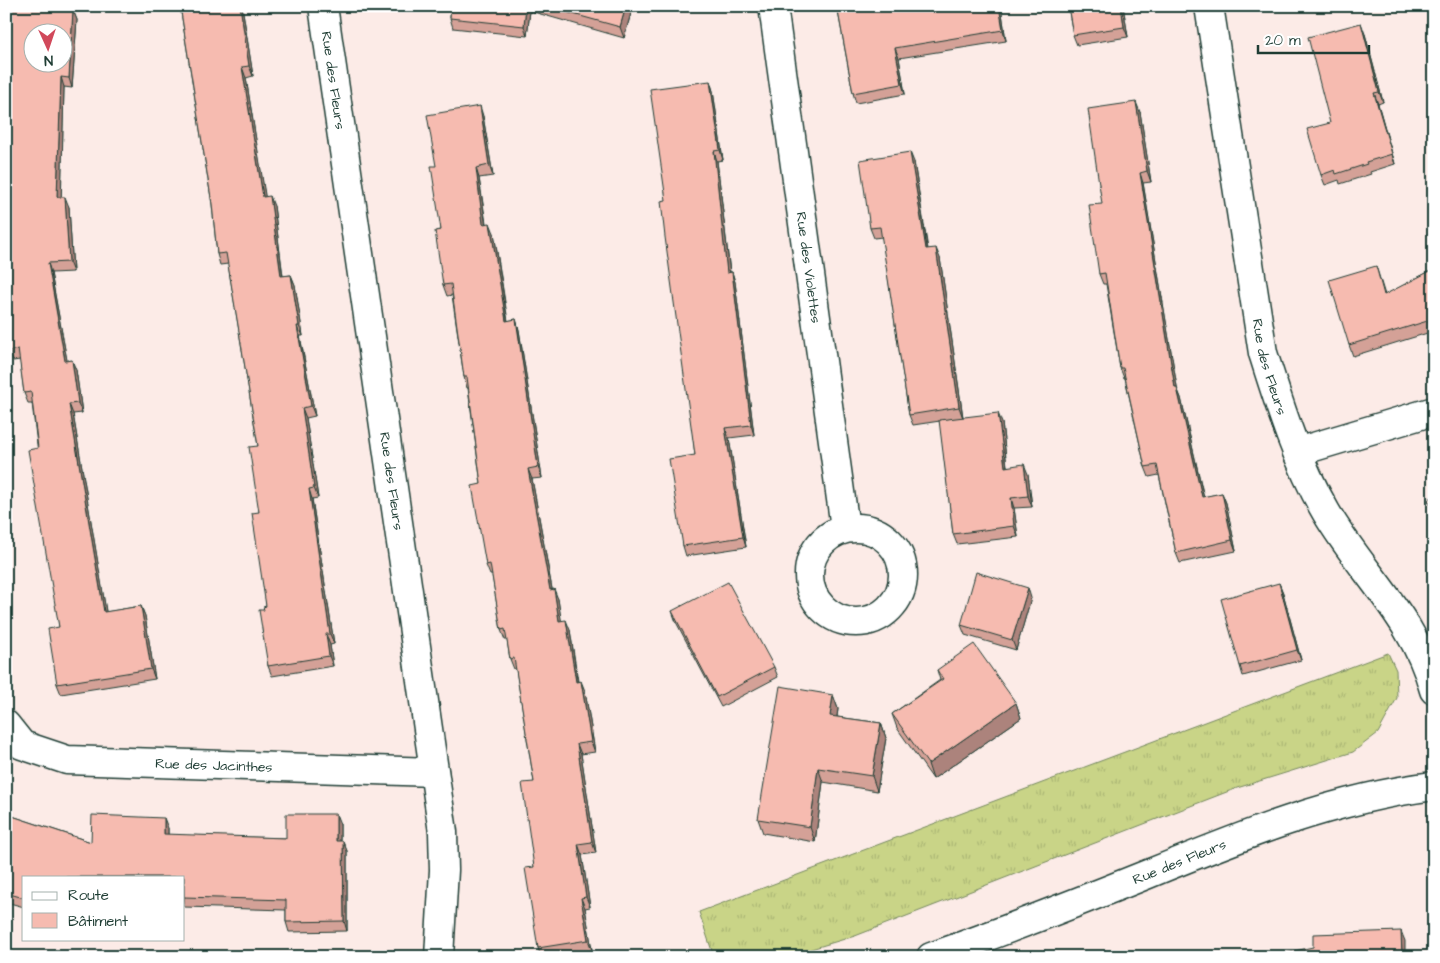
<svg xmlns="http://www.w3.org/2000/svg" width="1440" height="963" viewBox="0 0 1440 963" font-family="'Architects Daughter',sans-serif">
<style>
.grass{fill:url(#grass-tufts);stroke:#74885e}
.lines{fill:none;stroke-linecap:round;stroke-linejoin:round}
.minor-casing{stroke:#1f3d34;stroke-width:31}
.minor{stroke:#fff;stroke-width:28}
.wall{fill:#d4a197;stroke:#1f3d34}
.shaded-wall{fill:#ac837b;stroke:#1f3d34}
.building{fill:#f6bbb0;stroke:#1f3d34;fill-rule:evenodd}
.labels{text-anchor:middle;stroke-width:5;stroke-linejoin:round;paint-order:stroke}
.street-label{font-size:14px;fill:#1f3d34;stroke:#fff}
</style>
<defs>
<pattern id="grass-tufts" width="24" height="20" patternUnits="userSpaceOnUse" patternTransform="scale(1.25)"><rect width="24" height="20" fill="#c9d487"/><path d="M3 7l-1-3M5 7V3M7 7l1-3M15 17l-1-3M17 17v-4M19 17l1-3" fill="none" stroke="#acb775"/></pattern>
</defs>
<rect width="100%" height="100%" fill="#fcebe7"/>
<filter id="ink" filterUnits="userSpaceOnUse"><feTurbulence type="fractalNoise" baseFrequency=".02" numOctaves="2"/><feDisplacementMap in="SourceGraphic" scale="10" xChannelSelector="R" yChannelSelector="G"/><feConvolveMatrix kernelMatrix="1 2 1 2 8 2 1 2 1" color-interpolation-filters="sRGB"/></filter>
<g filter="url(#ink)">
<path class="grass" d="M1388,653L1396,670L1397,698L1378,733L1353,752L1237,788L855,936L784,957H714L699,912Z"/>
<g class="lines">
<g class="minor-casing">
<g id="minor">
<path id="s1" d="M323,6L443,832L444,870L439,957"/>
<path id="s2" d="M773,6L845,528"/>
<path id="s3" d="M1209,6L1263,353C1280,407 1297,462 1326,512C1362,574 1415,618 1434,690"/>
<path d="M1297,452L1434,411"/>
<circle cx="856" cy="575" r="47"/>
<path id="s4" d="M6,725L22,745L67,760L434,772"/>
<path id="s5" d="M931,957C1004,931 1076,903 1148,874C1241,836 1334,798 1434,786"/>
</g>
</g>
<use href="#minor" class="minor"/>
</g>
<g class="wall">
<path d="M180,6H242L253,76L246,78L265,197L274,206L283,276L291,275L295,285L303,336H300L315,416L306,418L318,498L312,499L334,644L330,645L333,666L272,676L268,666L264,610L266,606L259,512L258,446L228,264L220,265L217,254L212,204Z"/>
<path d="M451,6H633L624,38L530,11L527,36L453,28L450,18Z"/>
<path d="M837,6H1001L1006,41L899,58L905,94L856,103L853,93Z"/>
<path d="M1068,6H1123L1128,37L1077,45L1073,35Z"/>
<path d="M63,9L73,10L77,20L72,88L64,87L61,197L69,207L73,272L51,273L67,361L76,370L82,413L73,414L106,612L141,606L145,616L155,679L61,694L57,684L59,627L32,403H28L24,393L20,360L13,361L9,351L8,295Z"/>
<path d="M1365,34L1383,102L1378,104L1395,164L1370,172L1371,174L1340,184L1339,180L1325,185L1321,175L1330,123Z"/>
<path d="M710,81L713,91L723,160L717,161L730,272H732L735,282L754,435L729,438L746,547L686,556L683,546L695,455L666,200Z"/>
<path d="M1140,112L1151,182L1143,183L1177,388L1181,398L1204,497L1222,493L1226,503L1236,551L1180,563L1176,553L1159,475L1149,477L1145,467L1125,378H1124L1120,368L1106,284H1103L1099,274Z"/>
<path d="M483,116L493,176L479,178L486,223L494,233L508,321L516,319L519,330L542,478L532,479L552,589L558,599L561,621L570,630L578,681L585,691L595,752L581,754L596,853L582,855L590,907L585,908L592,950L553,957H541L538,948L534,867V782L516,669H514L510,659L507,640H505L501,630L492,575H490L486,565L481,484L468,388H467L464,377L452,295L447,296L443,285L441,230L436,166Z"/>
<path d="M914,162L928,249L940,258L963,417L1002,423L1007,466L1028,474L1032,507L1014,508L1018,537L957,544L953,534L940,421L913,425L909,415L882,237L874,238L870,228Z"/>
<path d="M1376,266L1385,295L1434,269V331L1353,356L1349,345Z"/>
<path d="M1434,495V512L1432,510L1428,500Z"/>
<path d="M1279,583L1283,593L1301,660L1243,676L1240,666Z"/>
<path d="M1031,598L1016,650L965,635L961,625Z"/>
<path d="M672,611L774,667L778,677L721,707L676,622Z"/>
<path d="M937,670L1016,703L1021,718L933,779L897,728L892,714L940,680Z"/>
<path d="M833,695L838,709L837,717L881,723L886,738L877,791L823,782L815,842L763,833L758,819Z"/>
<path d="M6,814L91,842L168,828V835L286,838L340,824V841H343L347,851V931L289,932L286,922V910L184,907V877H24V907L6,902Z"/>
</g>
<g class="shaded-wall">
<path d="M58,6H63L61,19L57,8Z"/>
<path d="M240,6H242L253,76L249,66Z"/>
<path d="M526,6H528L530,11L527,36L524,26Z"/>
<path d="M626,6H633L624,38L620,27Z"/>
<path d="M999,6H1001L1006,41L1003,30Z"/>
<path d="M1121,6H1123L1128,37L1124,27Z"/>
<path d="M73,10L77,20L72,88L69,78Z"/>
<path d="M1361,23L1365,34L1383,102L1379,92Z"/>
<path d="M895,48L899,58L905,94L902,84Z"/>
<path d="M242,67L246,78L267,207L263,197Z"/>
<path d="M61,77L64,87L61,208L57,197Z"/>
<path d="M710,81L713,91L723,160L720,150Z"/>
<path d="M1374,93L1378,104L1395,164L1392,154Z"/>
<path d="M1136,102L1140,112L1151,182L1147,171Z"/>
<path d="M480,106L483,116L493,176L489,165Z"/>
<path d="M714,151L717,161L731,283L727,273Z"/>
<path d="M910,152L914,162L929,259L926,249Z"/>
<path d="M476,168L479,178L487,234L483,224Z"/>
<path d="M1140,173L1143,183L1179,399L1175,388Z"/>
<path d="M270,196L274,206L284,286L281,276Z"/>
<path d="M65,197L69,207L73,272L69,262Z"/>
<path d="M490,223L494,233L509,331L506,321Z"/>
<path d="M936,248L940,258L963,418L959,407Z"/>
<path d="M48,263L51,273L69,371L65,361Z"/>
<path d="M732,272L735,282L754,435L751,425Z"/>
<path d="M291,275L295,285L303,336L299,326Z"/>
<path d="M516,319L519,330L542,478L538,467Z"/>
<path d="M297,326L300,336L315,416L311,406Z"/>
<path d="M72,360L76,370L82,413L78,403Z"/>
<path d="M1177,388L1181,398L1206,507L1202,497Z"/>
<path d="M69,404L73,414L108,623L104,612Z"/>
<path d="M302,408L306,418L318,498L314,488Z"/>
<path d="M998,413L1002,423L1008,477L1005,467Z"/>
<path d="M725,428L729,438L746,547L743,537Z"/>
<path d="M1024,464L1028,474L1032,507L1028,496Z"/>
<path d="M528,469L532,479L554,600L550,590Z"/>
<path d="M309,489L312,499L334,644L330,634Z"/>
<path d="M1222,493L1226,503L1236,551L1232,540Z"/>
<path d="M1011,498L1014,508L1018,537L1014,526Z"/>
<path d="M1279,583L1283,593L1301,660L1297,650Z"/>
<path d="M1028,588L1031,598L1016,650L1012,640Z"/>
<path d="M554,589L558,599L563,631L559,621Z"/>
<path d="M141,606L145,616L155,679L151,669Z"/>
<path d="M566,620L570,630L579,692L576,682Z"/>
<path d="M326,634L330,645L333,666L329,656Z"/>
<path d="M581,681L585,691L595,752L591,742Z"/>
<path d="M833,695L838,709L835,730L830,716Z"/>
<path d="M1016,703L1021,718L933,779L928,764Z"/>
<path d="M881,723L886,738L877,791L872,776Z"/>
<path d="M577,744L581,754L596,853L592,842Z"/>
<path d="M818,768L823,782L815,842L810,827Z"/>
<path d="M336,814L340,824V851L336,841Z"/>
<path d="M164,818L168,828V845L164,834Z"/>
<path d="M343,841L347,851V931L344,921Z"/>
<path d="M578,844L582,855L590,907L586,897Z"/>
<path d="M581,898L585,908L592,950L588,940Z"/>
<path d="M1401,931L1405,941V957H1402Z"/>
</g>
<g class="building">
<path d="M12,6H58L57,8L73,10L69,78L61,77L57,197H65L69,262L48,263L65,361L72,360L78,403L69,404L104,612L141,606L151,669L57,684L48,629L59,627L28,450L38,448L31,392L24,393L18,349L9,351L6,335V295H8L6,261V100L11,40ZM32,32H62V62H32Z"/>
<path d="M180,6H240L249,66L242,67L263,197L270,196L281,276L291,275L299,326H297L311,406L302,408L314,488L309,489L330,634H326L329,656L268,666L259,610H264L263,607L266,606L252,513L259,512L249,447L258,446L226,253L217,254L212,204Z"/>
<path d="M451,6H526L524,26L450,18Z"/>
<path d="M544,6H626L620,27Z"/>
<path d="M837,6H999L1003,30L895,48L902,84L853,93Z"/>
<path d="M1068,6H1121L1124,27L1073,35Z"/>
<path d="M1361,23L1379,92L1374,93L1392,154L1366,162L1367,164L1336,174L1335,170L1321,175L1307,129L1330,123L1308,37Z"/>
<path d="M710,81L720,150L714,151L727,273L732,272L751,425L725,428L743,537L683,546L669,459L695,455L665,237L661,201L666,200L650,89Z"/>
<path d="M1136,102L1147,171L1140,173L1175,388H1177L1202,497L1222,493L1232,540L1176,553L1157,465L1145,467L1123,368H1120L1105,273L1099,274L1089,205L1102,204L1088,109Z"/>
<path d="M480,106L489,165L476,168L483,224L490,223L506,321L516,319L538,467L528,469L550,590L554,589L559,621L566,620L576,682L581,681L591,742L577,744L592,842L578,844L586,897L581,898L588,940L538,948L525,868L534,867L522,783L534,782L514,658L510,659L505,629L501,630L490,564L486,565L472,486L481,484L467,377H464L451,284L443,285L435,231L441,230L431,166H436L427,115Z"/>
<path d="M910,152L926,249L936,248L959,407L909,415L880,227L870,228L860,160Z"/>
<path d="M1376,266L1384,295L1434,269V319L1349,345L1329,280Z"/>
<path d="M998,413L1005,467L1024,464L1028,496L1011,498L1014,526L953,534L939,420Z"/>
<path d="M1434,495V506L1428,500Z"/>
<path d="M976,572L1028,588L1012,640L961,625Z"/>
<path d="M728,582L774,667L717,697L672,611Z"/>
<path d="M1279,583L1297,650L1240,666L1221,599Z"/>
<path d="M974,644L1016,703L928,764L892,714L943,679L937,670Z"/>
<path d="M780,686L833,695L830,716L881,723L872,776L818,768L810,827L758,819Z"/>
<path d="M6,814L91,842L92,815L164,818V834L286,838V814H336V841H343L344,921L286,922V900L184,897V877H24V898L6,893Z"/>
<path d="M1401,931L1402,957H1267L1313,947V934Z"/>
</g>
</g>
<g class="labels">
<g class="street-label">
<text dy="5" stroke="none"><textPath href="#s1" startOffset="75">Rue des Fleurs</textPath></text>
<text dy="5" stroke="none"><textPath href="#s2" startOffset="264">Rue des Violettes</textPath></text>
<text dy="5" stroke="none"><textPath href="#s3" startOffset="366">Rue des Fleurs</textPath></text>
<text dy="5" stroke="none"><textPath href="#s1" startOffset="480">Rue des Fleurs</textPath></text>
<text dy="5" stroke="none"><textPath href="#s4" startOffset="220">Rue des Jacinthes</textPath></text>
<text dy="5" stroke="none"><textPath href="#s5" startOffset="266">Rue des Fleurs</textPath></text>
</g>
</g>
<rect width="1440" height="963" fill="none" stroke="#fff" stroke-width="25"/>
<rect x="12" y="12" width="1415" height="938" fill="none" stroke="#1f3d34" stroke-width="2" filter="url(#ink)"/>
<rect x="22" y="876" width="162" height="65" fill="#ffffff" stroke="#a5b1ae"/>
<rect x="32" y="892" width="25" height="8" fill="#ffffff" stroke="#a5b1ae"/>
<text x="68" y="900" font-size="15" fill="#1f3d34">Route</text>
<rect x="32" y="913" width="25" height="15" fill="#f6bbb0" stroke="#a5b1ae"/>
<text x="68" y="926" font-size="15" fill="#1f3d34">Bâtiment</text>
<g transform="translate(48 48) rotate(177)"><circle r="24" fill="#ffffff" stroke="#a5b1ae"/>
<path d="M0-4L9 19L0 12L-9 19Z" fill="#d1495b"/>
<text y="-8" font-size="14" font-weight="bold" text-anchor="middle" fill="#1f3d34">N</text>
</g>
<path d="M1258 45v8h111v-8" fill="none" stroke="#1f3d34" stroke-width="2.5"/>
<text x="1265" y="45" font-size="15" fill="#1f3d34" stroke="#ffffff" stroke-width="4" paint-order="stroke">20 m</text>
</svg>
